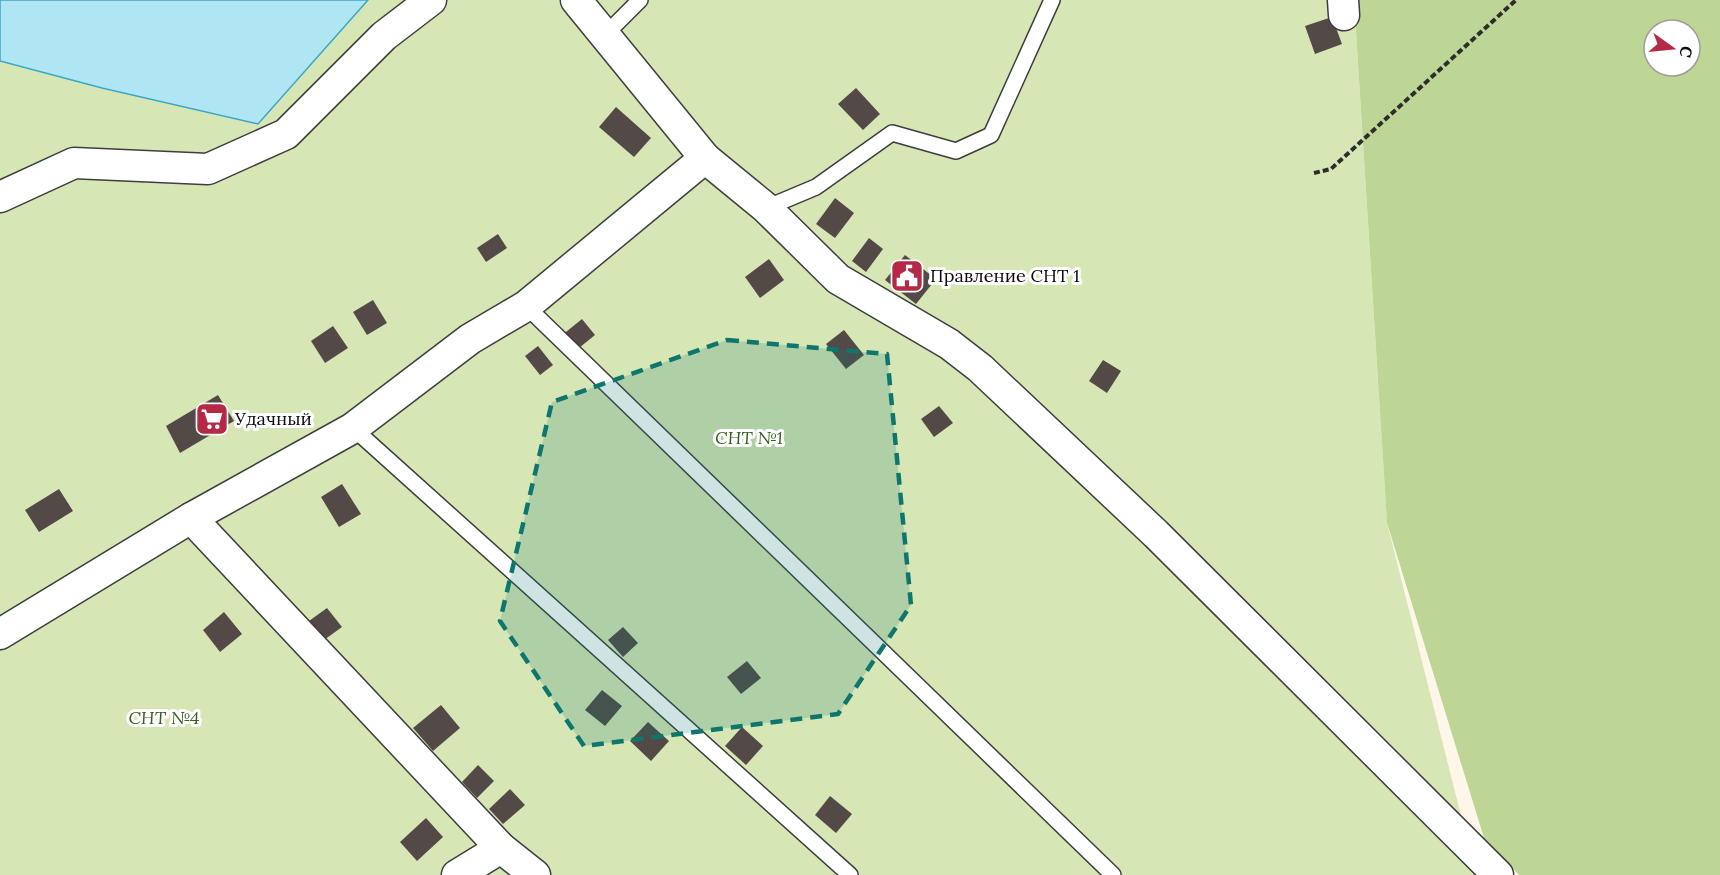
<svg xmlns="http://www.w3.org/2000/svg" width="1720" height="875" viewBox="0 0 1720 875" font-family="Lora,serif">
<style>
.green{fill:#d7e6b5}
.forest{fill:#bdd695;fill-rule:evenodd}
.water{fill:#b0e5f3;stroke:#3aa7c8;stroke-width:1.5}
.building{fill:#534a48}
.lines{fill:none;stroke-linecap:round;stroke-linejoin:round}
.lane-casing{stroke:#3e3e3e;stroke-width:18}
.street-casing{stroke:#3e3e3e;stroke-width:33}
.path{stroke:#2d2d2d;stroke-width:4;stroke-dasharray:6 3;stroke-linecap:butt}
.lane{stroke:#fff;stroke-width:15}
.street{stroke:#fff;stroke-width:30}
.marked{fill:#0f766e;fill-opacity:0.2;stroke:#0f766e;stroke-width:4.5;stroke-dasharray:12 8;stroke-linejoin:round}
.labels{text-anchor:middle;stroke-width:6;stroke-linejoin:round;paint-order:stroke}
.poi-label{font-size:18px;fill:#0b0b0b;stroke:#fff;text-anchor:start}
.park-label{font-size:18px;font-style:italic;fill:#375f1e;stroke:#fff}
</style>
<rect width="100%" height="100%" fill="#fef7e9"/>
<path class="green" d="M0,0H1354L1387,523L1469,847L1498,875H0Z"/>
<path class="forest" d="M1354,0H1720V875H1519L1484,838L1387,523ZM1654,30H1690V66H1654Z"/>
<path class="water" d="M0,0H368L258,124L102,88L0,61Z"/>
<g class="building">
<path d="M1332,17L1342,44L1315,54L1305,26Z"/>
<path d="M856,88L880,114L863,130L838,104Z"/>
<path d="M616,107L651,138L634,157L599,127Z"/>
<path d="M835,198L854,213L835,238L816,224Z"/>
<path d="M498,234L507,248L486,262L477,248Z"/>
<path d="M869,238L883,249L866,272L852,261Z"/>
<path d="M905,255L936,279L916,304L885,280Z"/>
<path d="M769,259L784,280L760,298L745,277Z"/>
<path d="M373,300L387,323L367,335L353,312Z"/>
<path d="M582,319L595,335L574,352L561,336Z"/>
<path d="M333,326L348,348L325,363L311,341Z"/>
<path d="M844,330L864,355L846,369L826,344Z"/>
<path d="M538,346L553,365L540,375L525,356Z"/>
<path d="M1103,360L1121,371L1107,393L1089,381Z"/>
<path d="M218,395L234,421L180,453L166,426Z"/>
<path d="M939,406L953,423L934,437L921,419Z"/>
<path d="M342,484L361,514L339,527L321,497Z"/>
<path d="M59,489L73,511L39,532L25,510Z"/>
<path d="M327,608L342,627L324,640L309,621Z"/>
<path d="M224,612L242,634L220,652L203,630Z"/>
<path d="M623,627L638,643L623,657L608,640Z"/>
<path d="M747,661L761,678L741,694L727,677Z"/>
<path d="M602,690L622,706L605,726L585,710Z"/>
<path d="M441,705L460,728L433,751L413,728Z"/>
<path d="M648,722L669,741L651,761L630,741Z"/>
<path d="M742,727L763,746L746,765L725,746Z"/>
<path d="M478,765L494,781L477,798L462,782Z"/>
<path d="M510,789L525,805L503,824L489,809Z"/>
<path d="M830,796L852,814L836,833L815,815Z"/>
<path d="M426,818L443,837L417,861L400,842Z"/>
</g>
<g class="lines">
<g class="lane-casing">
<g id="lane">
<path d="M606,34L640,0"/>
<path d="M766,208L816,187L892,133L956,151L991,135L1052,0"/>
<path d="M526,306L1113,875"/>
<path d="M353,428L850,875"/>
</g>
</g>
<g class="street-casing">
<g id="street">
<path d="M576,0L705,158"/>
<path d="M1343,0L1344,15"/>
<path d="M0,197L74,163L208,169L286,134L384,36L431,0"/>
<path d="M191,518L501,848L535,875"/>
<path d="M0,634L191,518L353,428L470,339L526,306L705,158L766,208L838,279L949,344L980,368L1156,534L1498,875"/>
<path d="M457,875L501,848"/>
</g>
</g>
<path class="path" d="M1314,173L1331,169L1516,0"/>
<use href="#lane" class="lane"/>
<use href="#street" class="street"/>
</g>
<path class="marked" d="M727,340L887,354L911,605L838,714L584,746L500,621L552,402Z"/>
<defs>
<g id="civic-square" transform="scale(1.725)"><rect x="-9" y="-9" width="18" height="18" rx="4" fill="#b52947" stroke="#fff"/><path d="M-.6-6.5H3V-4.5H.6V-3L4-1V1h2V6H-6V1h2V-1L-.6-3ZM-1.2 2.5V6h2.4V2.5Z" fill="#fff"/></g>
<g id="supermarket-square" transform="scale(1.725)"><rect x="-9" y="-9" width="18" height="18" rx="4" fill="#b52947" stroke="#fff"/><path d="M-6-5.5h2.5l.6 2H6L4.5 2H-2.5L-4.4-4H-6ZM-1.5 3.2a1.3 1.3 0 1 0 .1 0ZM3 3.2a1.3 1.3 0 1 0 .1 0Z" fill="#fff"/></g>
</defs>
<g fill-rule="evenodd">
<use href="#civic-square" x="907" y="276"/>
<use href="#supermarket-square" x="212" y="419"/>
</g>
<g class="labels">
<g class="poi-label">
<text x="930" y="282">Правление СНТ 1</text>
<text x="235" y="425">Удачный</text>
</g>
<g class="park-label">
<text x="749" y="444">СНТ №1</text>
<text x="164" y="724">СНТ №4</text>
</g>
</g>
<g transform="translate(1672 48) rotate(105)"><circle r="28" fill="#ffffff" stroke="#9d9d9d" stroke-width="1.5"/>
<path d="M0-4.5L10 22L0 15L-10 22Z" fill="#b52947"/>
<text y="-9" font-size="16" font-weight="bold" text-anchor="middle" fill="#0b0b0b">С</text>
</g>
</svg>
